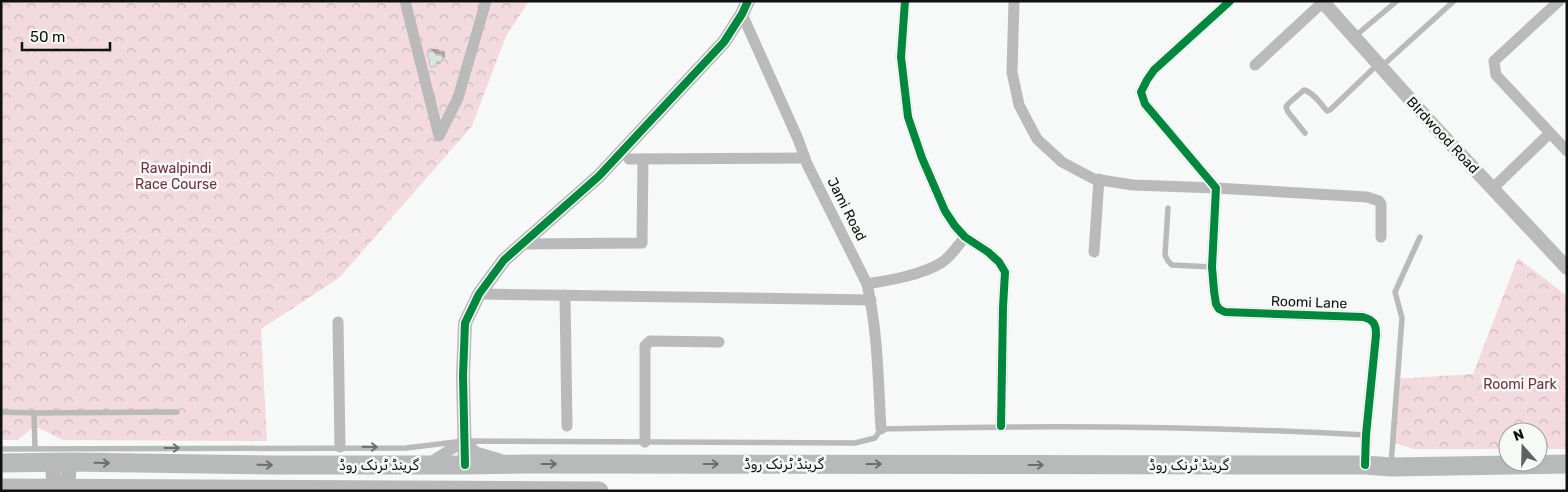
<svg xmlns="http://www.w3.org/2000/svg" width="1568" height="492" viewBox="0 0 1568 492" font-family="Rubik,'Noto Sans Arabic',sans-serif">
<style>
.park{fill:url(#park-crowns)}
.building{fill:#d9e5df;stroke:#bcbebc;filter:url(#shadow)}
.lines{fill:none;stroke-linecap:round;stroke-linejoin:round}
.service{stroke:#bababa;stroke-width:5.5}
.minor{stroke:#bababa;stroke-width:11}
.tertiary{stroke:#bababa;stroke-width:14}
.secondary{stroke:#b9b8b8;stroke-width:15}
.trunk{stroke:#b8bab9;stroke-width:19}
.cycleway-casing{stroke:#f5faf7;stroke-width:11}
.cycleway{stroke:#00873e;stroke-width:8}
.oneway{stroke:#6d6e6e}
.oneway2{stroke:#6c6e6d}
.labels{text-anchor:middle;stroke-width:5;stroke-linejoin:round;paint-order:stroke}
.street-label{font-size:14px;fill:#0f1110;stroke:#f5faf7}
.park-label{font-size:14px;fill:#722f43;stroke:#f5faf7}
</style>
<defs>
<pattern id="park-crowns" width="20" height="18" patternUnits="userSpaceOnUse" patternTransform="scale(1.25)"><rect width="20" height="18" fill="#f2dadf"/><path d="M2 6a3 3 0 1 1 6 0M12 15a3 3 0 1 1 6 0" fill="none" stroke="#cebabe"/></pattern>
<filter id="shadow"><feDropShadow dx="3.5" dy="-3.5" stdDeviation="0" flood-color="#0004"/></filter>
</defs>
<rect width="100%" height="100%" fill="#f6f9f7"/>
<g class="park">
<path d="M1,1H529L506,36L472,126L339,278L261,329L267,441L62,440L39,428H32L18,440H1Z"/>
<path d="M1518,258L1567,296V449H1538V432H1508V449H1413L1390,441L1395,379L1473,374Z"/>
</g>
<path class="building" d="M429,51L434,52L436,55H441L443,59L441,61L437,62L435,67H431L429,64L430,60L427,56Z"/>
<g class="lines">
<g class="service">
<path d="M1354,37L1397,1"/>
<path d="M1381,67L1454,1"/>
<path d="M1305,133L1288,112L1286,107L1289,103L1304,90C1313,92 1320,103 1327,111L1330,110L1378,64"/>
<path d="M1168,208L1165,255L1168,261L1172,265L1212,267"/>
<path d="M1,412L34,413L35,449"/>
<path d="M34,413L177,412"/>
<path d="M1,449L406,448L464,441L855,443L875,438L881,429C1043,425 1204,426 1366,435"/>
<path d="M1391,465L1402,318L1395,292L1420,237"/>
</g>
<g class="minor">
<path d="M405,1L439,136L458,98L486,1"/>
<path d="M905,1L901,57L908,117L922,158L945,211L955,226L965,237L988,252L999,262L1005,272L1003,307L1001,426"/>
<path d="M1014,1L1012,72L1019,105L1037,139L1062,162L1094,179L1133,185L1216,188L1367,197L1379,201L1381,204V237"/>
<path d="M1230,1L1154,70L1147,80L1141,92L1145,104L1216,188L1212,267L1214,291L1216,304L1219,309L1225,312L1363,317C1374,320 1376,324 1376,335L1366,435L1365,465"/>
<path d="M1559,1L1494,61L1496,75L1567,151"/>
<path d="M742,14L798,139L807,164L867,284C878,332 878,381 881,429"/>
<path d="M1255,65L1323,2"/>
<path d="M629,159L805,158"/>
<path d="M1493,188L1550,133"/>
<path d="M522,244L642,243L643,159"/>
<path d="M1094,252L1099,179"/>
<path d="M867,284C891,280 921,275 941,263C951,257 958,245 965,237"/>
<path d="M479,294L871,300"/>
<path d="M565,295L567,426"/>
<path d="M338,322L340,447"/>
<path d="M645,442V346L650,341L719,342"/>
<path d="M431,462L464,441L476,452L500,459"/>
</g>
<g class="tertiary">
<path d="M1322,1L1433,125L1567,268"/>
<path d="M465,465L463,376L465,323L479,294L504,260L599,176L724,42L742,14L748,1"/>
</g>
<g class="secondary">
<path d="M52,463L55,491"/>
<path d="M68,491L69,462"/>
</g>
<g class="trunk">
<path d="M1,463L69,462L275,465H465L532,464L1365,465L1391,467L1567,464"/>
<path d="M1,488L599,491"/>
</g>
<g class="cycleway-casing">
<g id="cycleway">
<path d="M905,1L901,57L908,117L922,158L945,211L955,226L965,237L988,252L999,262L1005,272L1003,307L1001,426"/>
<path d="M1230,1L1154,70L1147,80L1141,92L1145,104L1216,188L1212,267L1214,291L1216,304L1219,309L1225,312L1363,317C1374,320 1376,324 1376,335L1366,435L1365,465"/>
<path d="M465,465L463,376L465,323L479,294L504,260L599,176L724,42L742,14L748,1"/>
</g>
</g>
<use href="#cycleway" class="cycleway"/>
</g>
<defs><path id="oneway-shaft" d="M-6 0H5M1.5-3L5.5 0L1.5 3" fill="none" stroke-width="1.6" stroke-linecap="round" stroke-linejoin="round" transform="scale(1.25)"/></defs>
<g class="oneway">
<use href="#oneway-shaft" transform="translate(370 447) rotate(1)"/>
<use href="#oneway-shaft" transform="translate(172 448)"/>
</g>
<g class="oneway2">
<use href="#oneway-shaft" transform="translate(102 463) rotate(1)"/>
<use href="#oneway-shaft" transform="translate(549 464)"/>
<use href="#oneway-shaft" transform="translate(711 464)"/>
<use href="#oneway-shaft" transform="translate(874 464)"/>
<use href="#oneway-shaft" transform="translate(265 465) rotate(1)"/>
<use href="#oneway-shaft" transform="translate(1036 465)"/>
</g>
<g class="labels">
<g class="street-label">
<text transform="translate(1443 135) rotate(47)" y="5">BIrdwood Road</text>
<text transform="translate(847 209) rotate(63)" y="5">Jami Road</text>
<text transform="translate(1309 302) rotate(2)" y="5">Roomi Lane</text>
<text x="784" y="469">گرینڈ ٹرنک روڈ</text>
<text x="379" y="470">گرینڈ ٹرنک روڈ</text>
<text x="1189" y="470">گرینڈ ٹرنک روڈ</text>
</g>
<g class="park-label">
<text x="176" y="173">Rawalpindi<tspan x="176" dy="16">Race Course</tspan></text>
<text x="1520" y="389">Roomi Park</text>
</g>
</g>
<rect width="1568" height="492" fill="none" stroke="#0f1110" stroke-width="5"/>
<g transform="translate(1523 447) rotate(340)"><circle r="24" fill="#f5faf7" stroke="#999d9b"/>
<path d="M0-4L9 19L0 12L-9 19Z" fill="#606261"/>
<text y="-8" font-size="14" font-weight="bold" text-anchor="middle" fill="#0f1110">N</text>
</g>
<path d="M22 42v8h88v-8" fill="none" stroke="#0f1110" stroke-width="2.5"/>
<text x="30" y="42" font-size="15" fill="#0f1110" stroke="#f5faf7" stroke-width="4" paint-order="stroke">50 m</text>
</svg>
